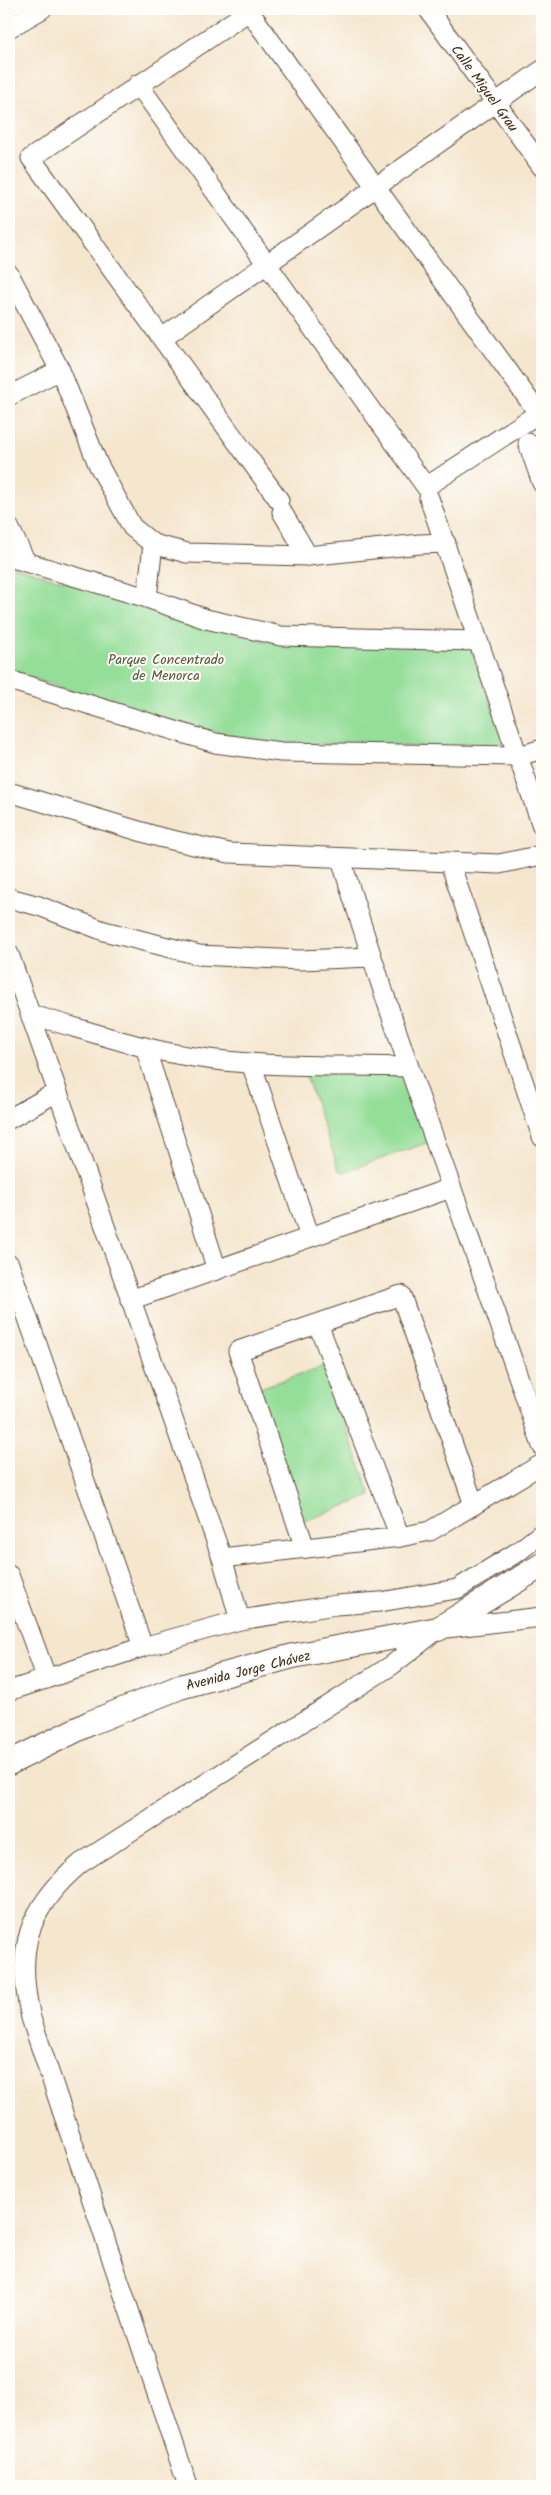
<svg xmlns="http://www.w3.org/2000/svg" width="551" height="2495" viewBox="0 0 551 2495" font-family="Kalam,sans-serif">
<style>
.green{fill:#95de99;stroke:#68845c}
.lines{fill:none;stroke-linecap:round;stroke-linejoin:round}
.minor-casing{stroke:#574638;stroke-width:21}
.major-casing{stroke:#574638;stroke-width:26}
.minor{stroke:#fff;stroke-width:19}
.major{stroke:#fff;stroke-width:24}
.labels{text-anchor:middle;stroke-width:4;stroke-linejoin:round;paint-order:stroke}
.street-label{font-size:14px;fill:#3b2a1e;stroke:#fdfcf7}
.park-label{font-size:14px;fill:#52573d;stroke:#fdfcf7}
</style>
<rect width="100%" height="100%" fill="#fdfcf7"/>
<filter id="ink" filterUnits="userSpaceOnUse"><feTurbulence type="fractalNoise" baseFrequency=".02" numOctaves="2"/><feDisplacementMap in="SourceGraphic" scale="10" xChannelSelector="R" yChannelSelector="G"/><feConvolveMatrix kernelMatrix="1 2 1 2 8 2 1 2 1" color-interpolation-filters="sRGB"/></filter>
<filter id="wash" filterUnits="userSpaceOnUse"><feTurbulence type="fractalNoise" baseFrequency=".0096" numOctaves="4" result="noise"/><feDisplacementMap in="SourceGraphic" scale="20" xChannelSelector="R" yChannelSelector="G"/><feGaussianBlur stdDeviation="1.12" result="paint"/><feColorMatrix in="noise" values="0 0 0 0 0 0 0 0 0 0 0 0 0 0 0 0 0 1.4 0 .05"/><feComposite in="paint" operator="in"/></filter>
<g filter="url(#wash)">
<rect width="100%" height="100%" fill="#f5e6ce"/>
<g class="green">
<path d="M9,565L261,640L470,647L504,738L501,745L490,749L258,742L150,716L9,671Z"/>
<path d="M305,1073L399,1074L409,1080L429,1142L344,1172L339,1170Z"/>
<path d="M324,1366L371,1496L302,1522L257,1389Z"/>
</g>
</g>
<g filter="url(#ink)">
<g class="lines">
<g class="minor-casing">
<g id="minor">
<path d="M428,9L542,167"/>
<path d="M9,28L42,9"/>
<path d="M138,84L426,487L542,411"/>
<path d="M9,274L60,370L98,464L132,527L153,544L187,553L308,556L420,544L446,543"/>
<path d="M162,338L542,70"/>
<path d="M9,396L60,370"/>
<path d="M528,443L542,483"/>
<path d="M429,498L542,826"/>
<path d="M279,500L31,158L249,11L539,414"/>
<path d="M282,512L308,556"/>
<path d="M9,527L26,562"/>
<path d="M9,557L147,598L206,619L281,636L477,641"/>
<path d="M147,598L153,544"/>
<path d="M9,680L215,743L281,752L519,756L542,749"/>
<path d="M9,792L159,837L229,853L499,864L542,855"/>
<path d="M341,859C401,1057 476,1250 542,1446"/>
<path d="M450,863L542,1137"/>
<path d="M9,898L39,906L104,931L199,955L300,960L371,957"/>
<path d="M9,954L222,1558L240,1620"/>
<path d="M32,1015C86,1030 139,1049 194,1057C265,1068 337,1065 407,1067"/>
<path d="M145,1047L217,1270"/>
<path d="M251,1063L310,1237"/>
<path d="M9,1119L57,1092"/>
<path d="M9,1264L143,1647"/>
<path d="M130,1300L451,1188"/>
<path d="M318,1324L400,1537"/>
<path d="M305,1548L238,1351L401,1295L474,1505"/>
<path d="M222,1558L400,1537L430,1531L542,1464"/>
<path d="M9,1575L47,1679"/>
<path d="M9,1691L143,1647L240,1620L336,1605L380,1602L457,1589L519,1551L542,1533"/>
<path d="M188,2486L31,2018C15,1950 27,1908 81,1863L392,1665L438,1629L542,1617"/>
</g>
</g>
<g class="major-casing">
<path id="major" d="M9,1763L90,1723L180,1687L293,1656L438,1629L542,1565"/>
</g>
<use href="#minor" class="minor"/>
<use href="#major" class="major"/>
</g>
</g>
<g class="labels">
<g class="street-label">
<text transform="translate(485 88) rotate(54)" y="5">Calle Miguel Grau</text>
<text transform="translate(248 1670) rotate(-14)" y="5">Avenida Jorge Chávez</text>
</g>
<g class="park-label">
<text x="166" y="664">Parque Concentrado<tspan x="166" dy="16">de Menorca</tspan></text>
</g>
</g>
<rect width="551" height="2495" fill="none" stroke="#fdfcf7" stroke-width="30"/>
</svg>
